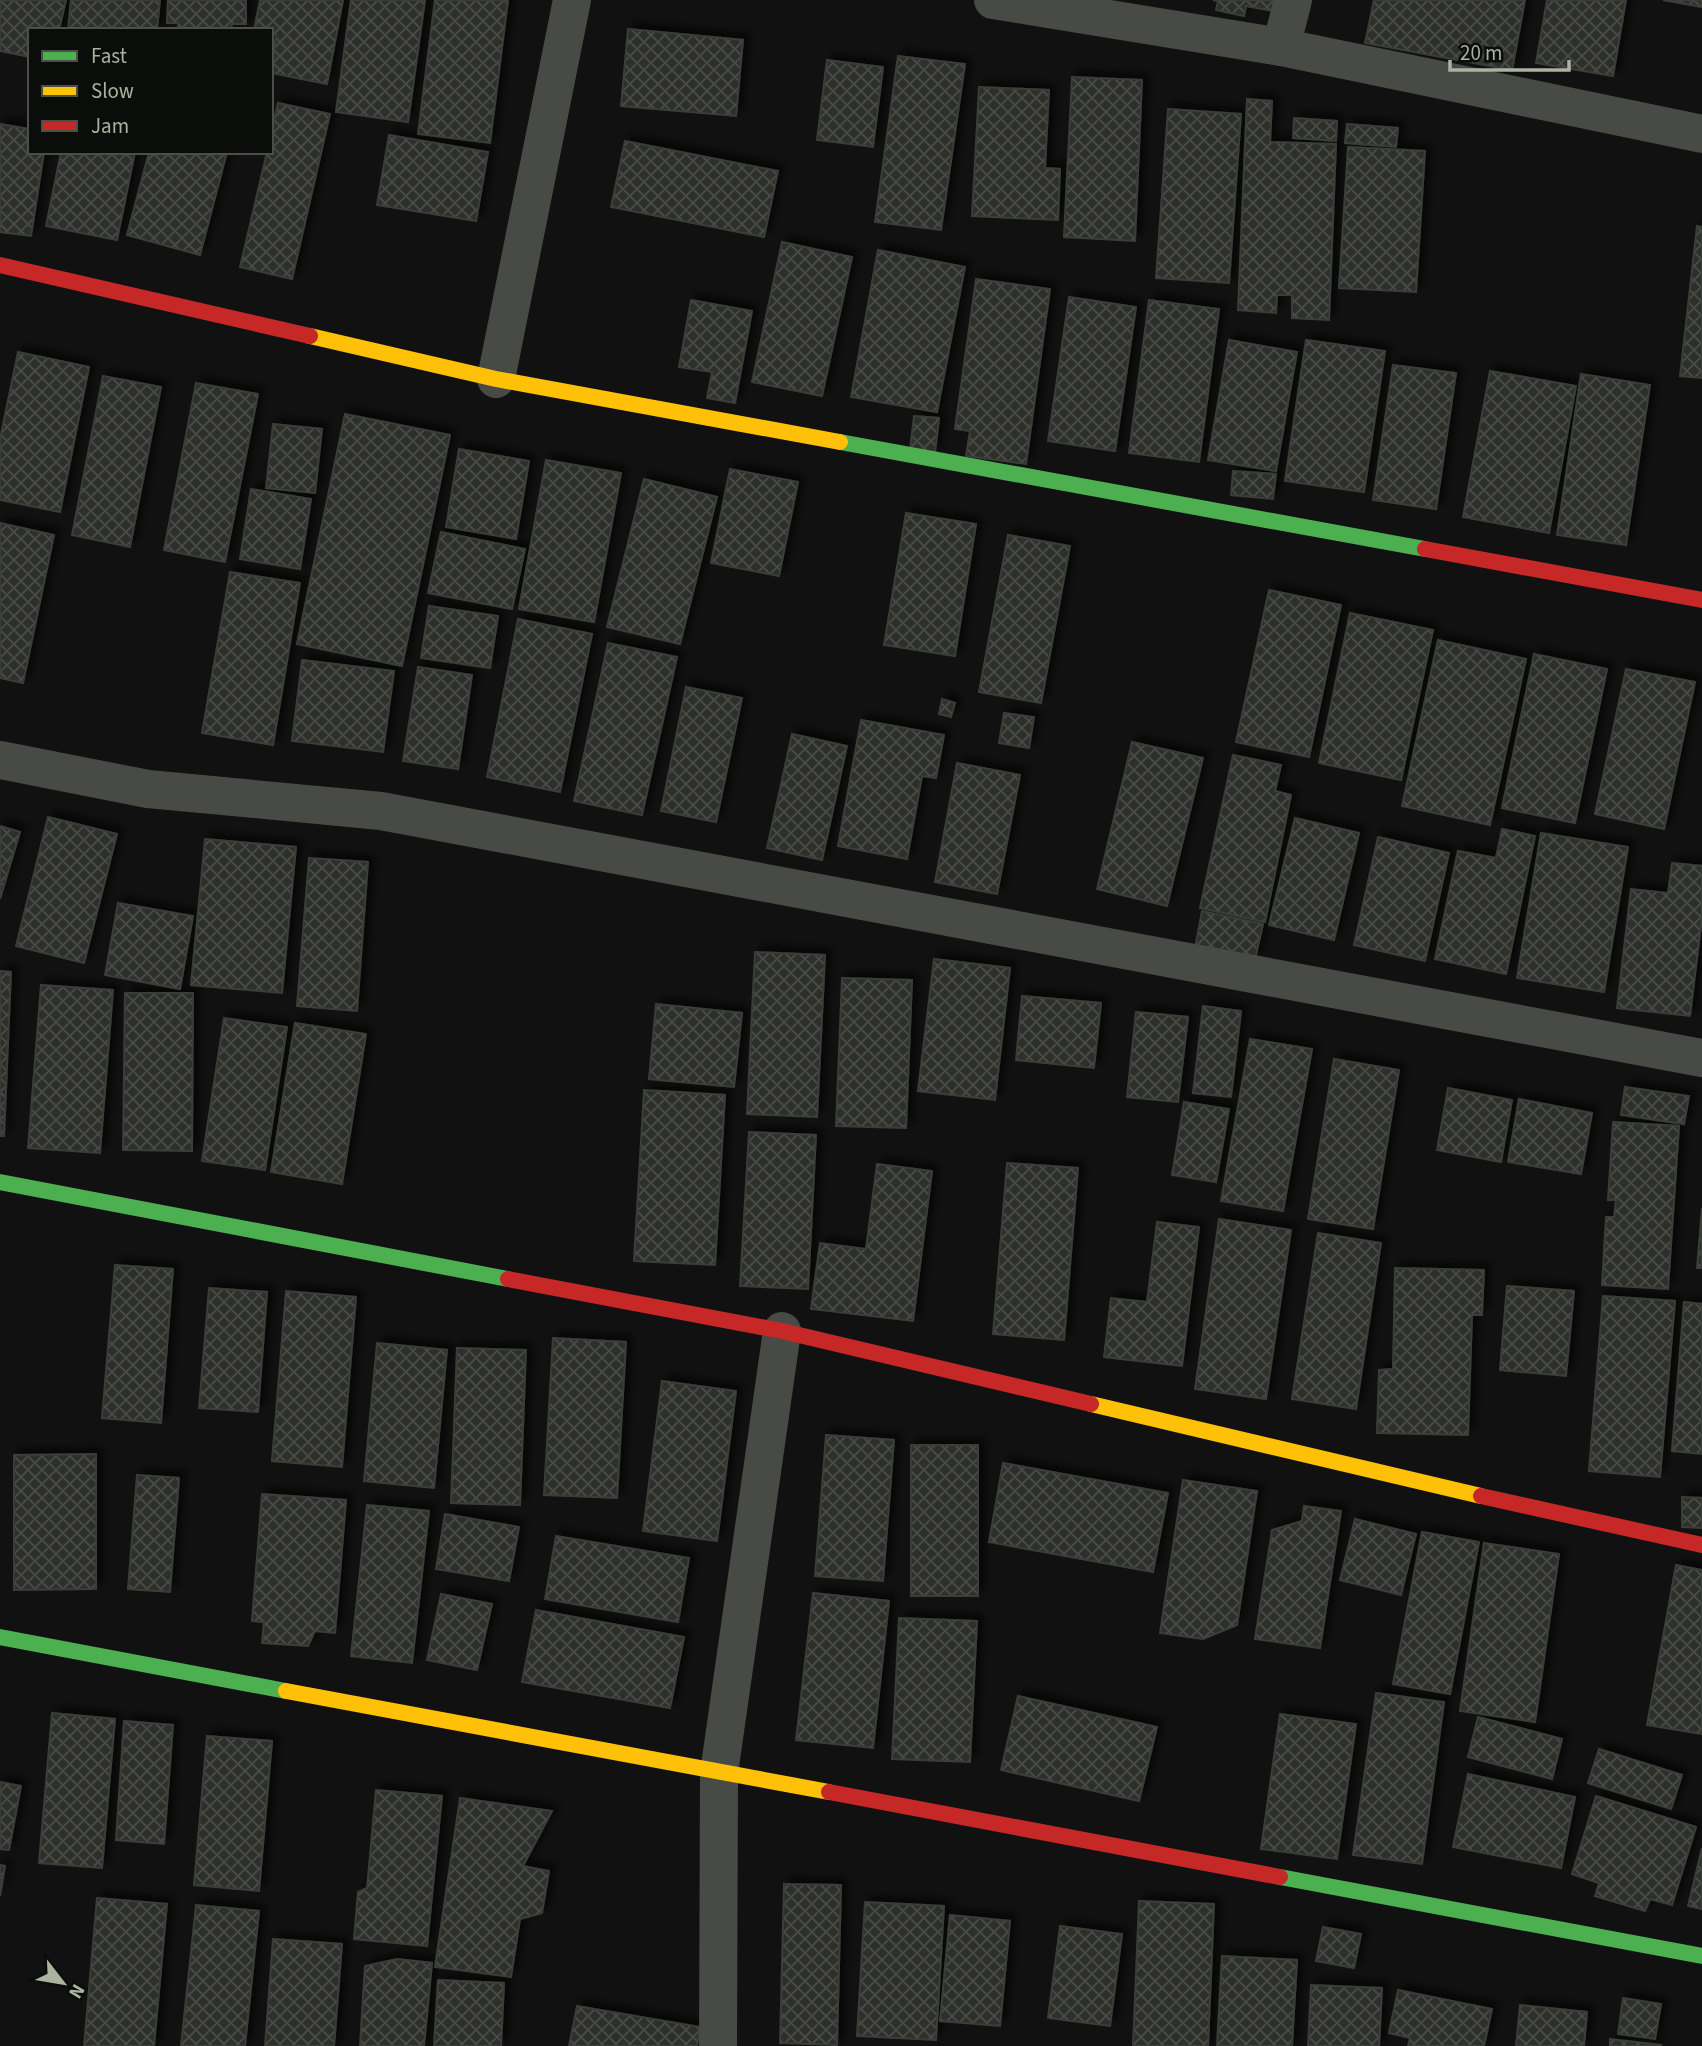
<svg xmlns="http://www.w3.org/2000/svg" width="1702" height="2046" viewBox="0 0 1702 2046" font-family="'Source Sans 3',sans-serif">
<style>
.building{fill:url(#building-cross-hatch);stroke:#3b3d39;stroke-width:2;filter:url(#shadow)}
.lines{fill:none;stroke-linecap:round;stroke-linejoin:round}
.street{stroke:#474a45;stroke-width:38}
.fast{stroke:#4caf50;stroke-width:16}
.slow{stroke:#ffc107;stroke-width:16}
.jam{stroke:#c62828;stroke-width:16}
</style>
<defs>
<pattern id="building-cross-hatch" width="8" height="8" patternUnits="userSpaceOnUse" patternTransform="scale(1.75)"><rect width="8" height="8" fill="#2e2f2c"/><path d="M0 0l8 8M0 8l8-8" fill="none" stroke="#494b47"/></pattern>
<filter id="shadow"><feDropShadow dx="6" dy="-6" stdDeviation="3.5" flood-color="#0009"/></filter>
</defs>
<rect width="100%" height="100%" fill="#111"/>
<g class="building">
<path d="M0,0H66L59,30H30V57L0,51Z"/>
<path d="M71,0H160L157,30H68Z"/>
<path d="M168,0H246V24H232L231,30H178V23H167Z"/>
<path d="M260,0H343L327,84L271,73L276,35L271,34V30H254Z"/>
<path d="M351,0H425L408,122L336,112Z"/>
<path d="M435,0H508L490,143L418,134Z"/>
<path d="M1213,0H1280L1278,12L1246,6L1244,16L1216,10L1218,1Z"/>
<path d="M1374,0H1525L1512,70L1365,43Z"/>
<path d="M1547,0H1626L1613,76L1536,63Z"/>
<path d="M1663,0H1702V7Z"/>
<path d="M628,29L743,40L736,116L621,106Z"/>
<path d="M898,56L965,64L941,230L875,222Z"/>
<path d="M827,60L883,67L873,147L817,140Z"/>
<path d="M1072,77L1142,80L1135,241L1064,237Z"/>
<path d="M979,87L1049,90L1045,168L1060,169L1058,220L972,216Z"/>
<path d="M1247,99L1272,101L1270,142L1336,144L1329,320L1292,318V295H1277L1276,313L1238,310Z"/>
<path d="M278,103L330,114L292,279L240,267L267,152H271V133Z"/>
<path d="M1168,109L1241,114L1229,283L1156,278Z"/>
<path d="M1294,118L1337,121L1336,141L1293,138Z"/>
<path d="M0,124L30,129V152H44L31,236L0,232Z"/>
<path d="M1347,124L1398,128L1396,147L1345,143Z"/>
<path d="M389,135L488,152L476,221L377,205Z"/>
<path d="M625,141L778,171L764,237L611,207Z"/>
<path d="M1348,147L1425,151L1416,292L1339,288Z"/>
<path d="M61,152H135L117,240L46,226Z"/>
<path d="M149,152H227L200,255L127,235Z"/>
<path d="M1697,226L1702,227V378L1680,376Z"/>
<path d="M782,242L852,257L822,396L752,382Z"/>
<path d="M878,250L965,267L937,412L851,397Z"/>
<path d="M976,279L1050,289L1026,464L966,456L970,431L955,429Z"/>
<path d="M1069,297L1136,307L1115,451L1048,441Z"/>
<path d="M691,300L752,311L735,403L707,398L712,372L679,367Z"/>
<path d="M1149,300L1219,309L1199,462L1129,453Z"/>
<path d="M1229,340L1297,352L1276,471L1208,460Z"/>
<path d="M1306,340L1385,351L1364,492L1285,481Z"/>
<path d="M18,352L89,367L60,512L0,500V439Z"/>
<path d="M1393,365L1456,373L1436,509L1373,500Z"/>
<path d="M1490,371L1576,386L1549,533L1463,517Z"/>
<path d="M1581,374L1650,385L1626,545L1557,535Z"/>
<path d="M103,376L161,387L130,547L72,535Z"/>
<path d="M196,383L258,394L225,562L164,550Z"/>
<path d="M345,414L450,435L402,666L297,644Z"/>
<path d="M914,416L939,418L935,453L910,450Z"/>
<path d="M273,424L322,429L315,493L266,488Z"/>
<path d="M459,449L529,461L516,539L446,527Z"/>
<path d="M546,460L621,473L594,622L519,609Z"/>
<path d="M730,469L798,482L779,576L711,563Z"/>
<path d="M1233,471L1276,474L1273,499L1231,495Z"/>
<path d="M644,479L717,497L680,644L607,627Z"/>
<path d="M251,489L311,499L300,569L240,559Z"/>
<path d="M906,513L976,524L955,656L884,645Z"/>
<path d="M0,523L54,535L23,683L0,678Z"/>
<path d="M441,532L525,549L512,609L428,593Z"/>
<path d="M1008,535L1070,546L1041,703L979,692Z"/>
<path d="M230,572L300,583L273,745L202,733Z"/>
<path d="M1269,590L1341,605L1309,757L1236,742Z"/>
<path d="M429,606L498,616L490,668L421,658Z"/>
<path d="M1350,613L1433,630L1401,780L1319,763Z"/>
<path d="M518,619L592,634L560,792L487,777Z"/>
<path d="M1438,640L1526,659L1490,825L1402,806Z"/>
<path d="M608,643L677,657L642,815L574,801Z"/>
<path d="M1534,654L1607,669L1575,823L1502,808Z"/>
<path d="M302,660L394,671L383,752L292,741Z"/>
<path d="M418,667L472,675L458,769L403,761Z"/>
<path d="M1626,669L1695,682L1664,829L1595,814Z"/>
<path d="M686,687L742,698L716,822L661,811Z"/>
<path d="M942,699L955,703L951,717L939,714Z"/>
<path d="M1004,713L1034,717L1029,748L999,743Z"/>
<path d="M861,720L944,735L936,778L922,776L907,859L838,846Z"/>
<path d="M792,734L847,746L822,860L767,848Z"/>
<path d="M1132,742L1203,758L1167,906L1097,889Z"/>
<path d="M1233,755L1281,765L1275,791L1291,795L1265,922L1200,908Z"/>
<path d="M957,763L1020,775L997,894L935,882Z"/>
<path d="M48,817L117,834L84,963L16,946Z"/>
<path d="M1295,818L1359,833L1334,940L1269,925Z"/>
<path d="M0,826L20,832L0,899Z"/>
<path d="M1502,829L1535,836L1506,974L1435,959L1458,851L1496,858Z"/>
<path d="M1541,833L1628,847L1604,992L1517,978Z"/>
<path d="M1378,837L1449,853L1425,961L1354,945Z"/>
<path d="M205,839L296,847L282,993L191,985Z"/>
<path d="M309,858L368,862L357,1011L297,1006Z"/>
<path d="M1672,863L1702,866V917L1690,1016L1617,1008L1631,889L1668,893Z"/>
<path d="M118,903L193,916L180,989L105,975Z"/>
<path d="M1202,911L1263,924L1255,959L1195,948Z"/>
<path d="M755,952L825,955L817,1117L747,1114Z"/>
<path d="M934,959L1010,968L995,1100L918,1091Z"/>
<path d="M0,971L11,972L4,1136H0Z"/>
<path d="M842,978L912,980L906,1128L836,1126Z"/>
<path d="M41,985L113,990L100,1153L28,1148Z"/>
<path d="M125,993H193L192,1151L123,1150Z"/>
<path d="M1022,996L1101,1003L1094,1068L1016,1060Z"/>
<path d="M656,1004L742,1013L734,1087L649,1079Z"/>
<path d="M1203,1006L1241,1011L1231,1097L1193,1093Z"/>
<path d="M1136,1012L1188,1017L1178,1102L1127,1097Z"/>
<path d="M224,1018L287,1027L265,1170L202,1161Z"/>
<path d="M295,1023L366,1034L342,1184L271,1172Z"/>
<path d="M1250,1039L1312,1049L1283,1211L1221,1201Z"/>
<path d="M1334,1059L1399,1070L1373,1229L1308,1219Z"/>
<path d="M1625,1087L1689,1096L1684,1124L1621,1115Z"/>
<path d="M1448,1088L1512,1100L1501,1162L1437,1150Z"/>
<path d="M644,1090L725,1095L715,1265L634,1261Z"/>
<path d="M1519,1099L1592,1113L1581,1174L1508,1162Z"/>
<path d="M1184,1102L1229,1109L1216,1182L1172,1175Z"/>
<path d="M1613,1122L1679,1126L1668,1289L1602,1285L1606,1217H1614L1616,1200H1608Z"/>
<path d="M749,1132L816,1135L808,1289L740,1286Z"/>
<path d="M1007,1163L1078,1168L1064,1340L993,1334Z"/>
<path d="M877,1164L932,1171L913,1321L811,1309L820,1243L866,1249Z"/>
<path d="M1702,1208V1268H1697Z"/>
<path d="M1219,1219L1291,1230L1266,1399L1195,1389Z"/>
<path d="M1157,1222L1199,1227L1182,1366L1104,1357L1111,1298L1147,1302Z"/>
<path d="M1318,1233L1381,1243L1356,1409L1292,1399Z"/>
<path d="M115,1265L173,1269L161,1423L102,1418Z"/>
<path d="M1395,1268L1484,1270L1482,1315H1472L1468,1435L1377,1433L1379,1370L1393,1369Z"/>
<path d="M1507,1286L1574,1291L1566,1376L1500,1370Z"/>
<path d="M209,1288L267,1292L258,1412L199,1408Z"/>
<path d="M286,1291L356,1297L342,1467L272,1461Z"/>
<path d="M1603,1296L1675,1301L1660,1477L1589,1471Z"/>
<path d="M1684,1302L1702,1304V1454L1672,1451Z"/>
<path d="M553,1338L626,1342L617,1498L544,1495Z"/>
<path d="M377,1343L447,1350L434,1488L364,1481Z"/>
<path d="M457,1348L526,1350L520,1505L451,1503Z"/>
<path d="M662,1381L736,1391L717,1541L643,1531Z"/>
<path d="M826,1435L894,1440L883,1581L815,1576Z"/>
<rect x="911" y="1445" width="67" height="151"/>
<path d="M96,1454V1589L14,1590V1455Z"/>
<path d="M1003,1463L1168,1493L1153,1572L989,1542Z"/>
<path d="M137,1475L179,1478L170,1592L128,1589Z"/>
<path d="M1183,1480L1257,1491L1237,1625L1203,1639L1160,1633Z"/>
<path d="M262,1494L346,1500L335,1633L315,1631L308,1646L262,1643L264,1622L252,1621Z"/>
<path d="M1682,1497L1702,1498V1528L1682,1527Z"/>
<path d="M367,1505L429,1511L412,1663L351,1656Z"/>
<path d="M1304,1506L1341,1511L1320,1648L1255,1639L1272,1530L1302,1521Z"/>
<path d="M445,1514L519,1527L509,1581L436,1569Z"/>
<path d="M1355,1519L1416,1534L1401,1595L1340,1580Z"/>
<path d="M1422,1532L1479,1542L1450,1694L1393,1684Z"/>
<path d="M556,1536L689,1558L678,1622L545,1599Z"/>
<path d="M1484,1543L1559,1554L1535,1722L1460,1711Z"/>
<path d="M1676,1565L1702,1570V1734L1647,1725Z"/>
<path d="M813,1593L889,1601L873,1748L796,1740Z"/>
<path d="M441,1594L492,1604L477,1670L427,1660Z"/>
<path d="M536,1610L684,1637L670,1708L522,1682Z"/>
<path d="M899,1618L977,1621L970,1762L892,1759Z"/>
<path d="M1376,1693L1444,1702L1422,1864L1353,1855Z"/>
<path d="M1018,1696L1157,1727L1139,1801L1001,1770Z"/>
<path d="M52,1713L115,1719L102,1868L39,1863Z"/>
<path d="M1280,1714L1356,1724L1337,1859L1261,1849Z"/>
<path d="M1478,1717L1562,1739L1552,1779L1468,1757Z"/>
<path d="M124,1721L173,1725L164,1844L116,1840Z"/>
<path d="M207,1736L272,1741L259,1891L194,1885Z"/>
<path d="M1599,1749L1682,1775L1671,1809L1588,1783Z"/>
<path d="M1468,1774L1575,1797L1561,1868L1453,1847Z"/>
<path d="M0,1782L21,1786L9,1850L0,1849Z"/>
<path d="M376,1790L442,1796L427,1946L354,1939L358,1892L367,1888Z"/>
<path d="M1596,1796L1696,1827L1672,1905L1650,1899L1645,1911L1595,1896L1599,1883L1572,1874Z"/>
<path d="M460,1798L552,1811L523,1866L549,1871L542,1913L520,1919L511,1977L435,1967Z"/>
<path d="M1702,1848V1909L1688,1906Z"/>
<path d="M0,1865L5,1866L0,1896Z"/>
<path d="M784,1884L841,1885L837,2045L780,2043Z"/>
<path d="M97,1898L167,1904L154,2046H84Z"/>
<path d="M1139,1901L1214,1904L1208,2046H1133Z"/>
<path d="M865,1902L944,1906L936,2040L857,2036Z"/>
<path d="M196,1905L259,1911L245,2046H181Z"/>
<path d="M950,1915L1010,1921L1000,2026L940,2021Z"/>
<path d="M1060,1926L1122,1934L1110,2026L1048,2018Z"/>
<path d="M1323,1927L1361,1934L1354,1968L1316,1961Z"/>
<path d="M273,1939L342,1944L334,2046H265Z"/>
<path d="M1222,1956L1297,1960L1292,2046H1217Z"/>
<path d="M397,1959L432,1963L424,2046H360L365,1966Z"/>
<path d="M438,1980L504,1983L501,2046H434Z"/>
<path d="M1311,1985L1382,1988L1379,2046H1308Z"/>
<path d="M1398,1990L1492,2009L1484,2046H1408L1410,2038L1389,2033Z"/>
<path d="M1623,1998L1661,2004L1655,2039L1618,2034Z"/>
<path d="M1520,2005L1587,2012L1584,2046H1516Z"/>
<path d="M577,2006L700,2027L697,2046H569Z"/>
<path d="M1610,2039L1661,2045L1660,2046H1610Z"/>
</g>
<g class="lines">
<g class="street">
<path d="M993,0L1281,47L1702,134"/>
<path d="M1281,47L1293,0"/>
<path d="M496,379L572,0"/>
<path d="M0,760L148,789L381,811L1702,1058"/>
<path d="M718,2046L719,1773L782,1331"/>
</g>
<g class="fast">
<path d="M840,442L1425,549"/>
<path d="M0,1182L508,1279"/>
<path d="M0,1637L286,1691"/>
<path d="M1280,1877L1702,1956"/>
</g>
<g class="slow">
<path d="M310,336L496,379L840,442"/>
<path d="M1091,1404L1481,1496"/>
<path d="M286,1691L829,1792"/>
</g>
<g class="jam">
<path d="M0,265L310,336"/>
<path d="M1425,549L1702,600"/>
<path d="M508,1279L782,1331L1091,1404"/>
<path d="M1481,1496L1702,1545"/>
<path d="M829,1792L1280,1877"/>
</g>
</g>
<rect x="28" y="28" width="245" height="126" fill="#0b0d0b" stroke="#4a4f47" stroke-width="2"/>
<rect x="42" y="51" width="35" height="10" fill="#4caf50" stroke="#4a4f47" stroke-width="2"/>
<text x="91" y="63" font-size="21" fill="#a9b3a0">Fast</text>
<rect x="42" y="86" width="35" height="10" fill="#ffc107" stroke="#4a4f47" stroke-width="2"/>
<text x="91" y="98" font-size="21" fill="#a9b3a0">Slow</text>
<rect x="42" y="121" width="35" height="10" fill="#c62828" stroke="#4a4f47" stroke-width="2"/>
<text x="91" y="133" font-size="21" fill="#a9b3a0">Jam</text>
<g transform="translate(63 1983) rotate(121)" stroke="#0b0d0b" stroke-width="5" paint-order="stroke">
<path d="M0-5L12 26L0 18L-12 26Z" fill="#a9b3a0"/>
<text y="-10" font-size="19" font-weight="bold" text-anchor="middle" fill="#a9b3a0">N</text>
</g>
<path d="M1450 60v10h119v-10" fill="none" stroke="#a9b3a0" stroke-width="3.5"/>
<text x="1460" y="60" font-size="21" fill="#a9b3a0" stroke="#0b0d0b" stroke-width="5" paint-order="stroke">20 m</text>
</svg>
